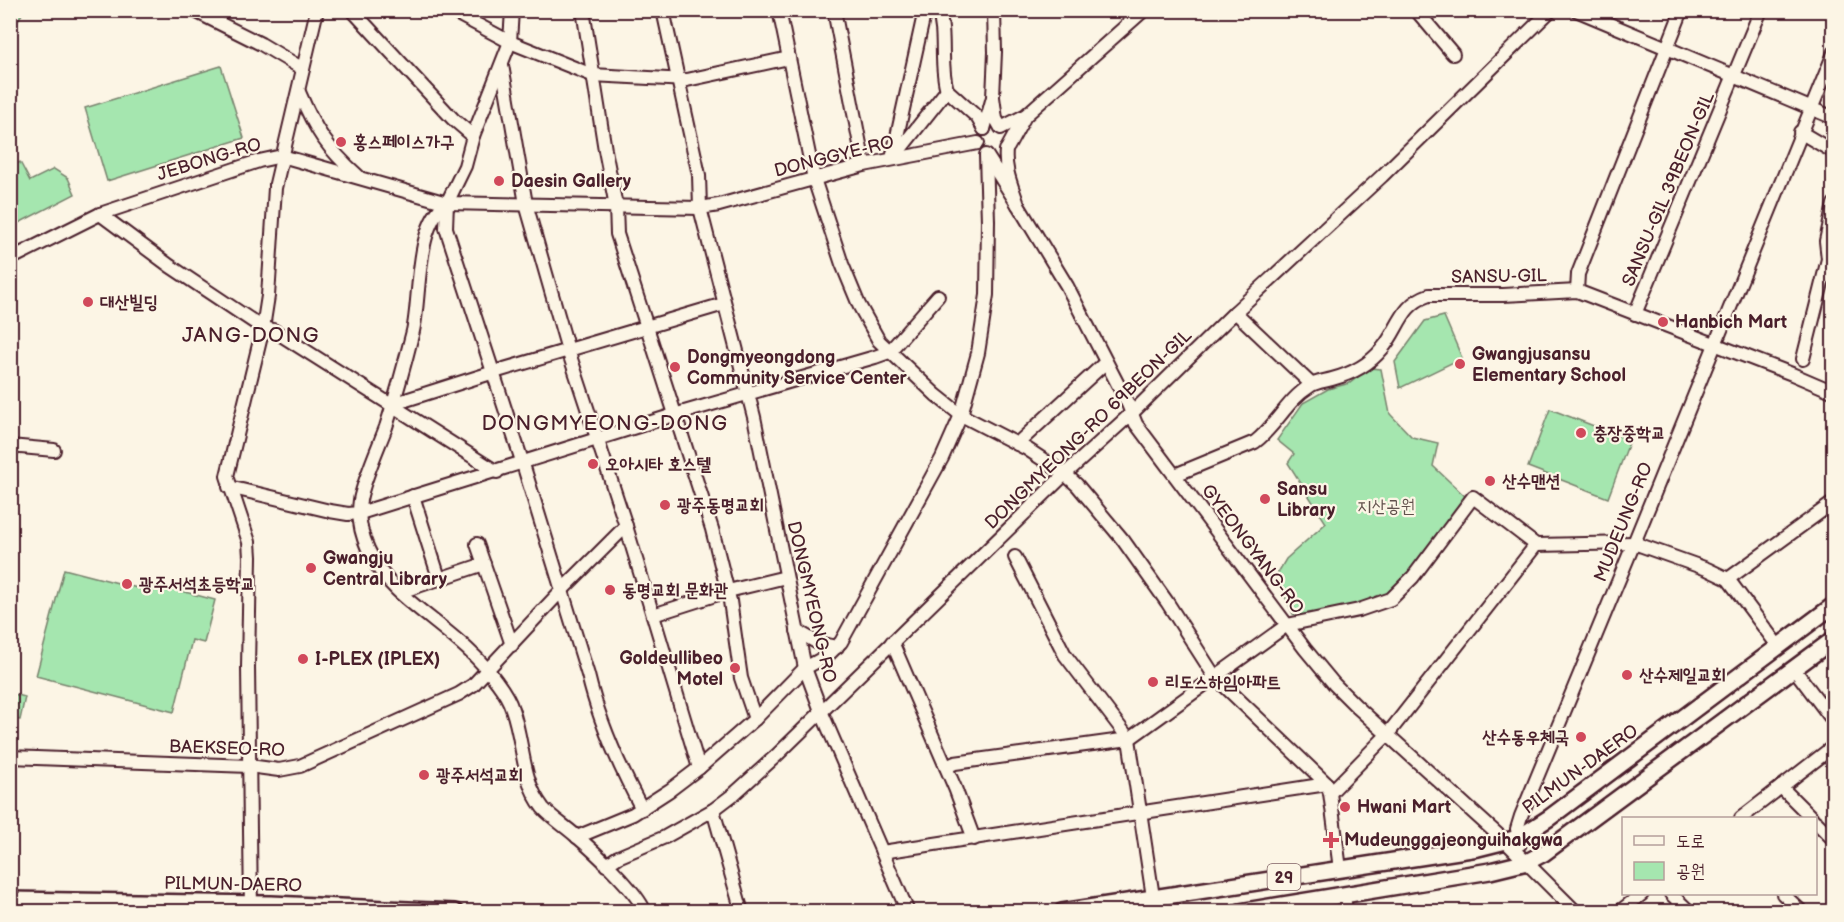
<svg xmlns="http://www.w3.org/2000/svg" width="1844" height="922" viewBox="0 0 1844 922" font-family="'Balsamiq Sans','Poor Story',sans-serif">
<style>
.green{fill:#a5e6af;stroke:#78826d;stroke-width:1.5}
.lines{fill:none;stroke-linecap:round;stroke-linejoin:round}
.minor-casing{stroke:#4a1f2b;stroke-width:16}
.major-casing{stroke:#4a1f2b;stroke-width:20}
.minor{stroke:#fcf5e5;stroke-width:12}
.major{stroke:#fcf5e5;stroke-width:15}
.poi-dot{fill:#d1495b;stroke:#fcf5e5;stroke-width:2}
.labels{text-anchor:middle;stroke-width:4.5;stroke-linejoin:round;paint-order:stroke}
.shield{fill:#fcf5e5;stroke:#7f5f63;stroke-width:1.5}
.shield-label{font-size:16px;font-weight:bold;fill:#4a1f2b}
.poi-label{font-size:18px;font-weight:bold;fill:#4a1f2b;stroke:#fcf5e5;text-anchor:start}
.street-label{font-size:18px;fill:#4a1f2b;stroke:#fcf5e5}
.park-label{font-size:18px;fill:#61514c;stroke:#fcf5e5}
.quarter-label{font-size:21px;letter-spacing:1.5px;fill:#4a1f2b;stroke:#fcf5e5}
</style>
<rect width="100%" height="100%" fill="#fcf5e5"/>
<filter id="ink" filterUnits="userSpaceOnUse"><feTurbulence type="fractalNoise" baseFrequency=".0167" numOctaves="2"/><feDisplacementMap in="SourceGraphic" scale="12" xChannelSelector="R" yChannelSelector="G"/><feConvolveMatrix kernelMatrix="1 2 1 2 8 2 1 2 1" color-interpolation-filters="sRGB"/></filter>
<g filter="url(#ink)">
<g class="green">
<path d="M11,10L24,11L11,31L10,11Z"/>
<path d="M221,66L244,138L107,181L85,108Z"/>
<path d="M20,162L30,181L54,169L68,178L75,194L11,227V167Z"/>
<path d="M1444,316L1462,358L1400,388L1395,362L1425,321Z"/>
<path d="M1369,368L1381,369L1390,414L1412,437L1438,443L1433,466L1466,497C1446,526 1404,594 1371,604C1349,610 1324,612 1301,615L1293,614L1276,576L1286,559L1326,523L1288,463L1294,454L1277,440L1303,403L1328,389L1350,383Z"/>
<path d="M1550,409L1630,440L1608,498L1528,467Z"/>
<path d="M64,569L149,591L151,583L215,600L204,643L192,640L174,712L36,676Z"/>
<path d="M10,693L25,697L20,720L11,719Z"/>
</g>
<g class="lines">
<g class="minor-casing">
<g id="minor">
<path d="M193,10L261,44L303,69"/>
<path d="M352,10L453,119L473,136"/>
<path d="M450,10L510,42L592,75L687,80L789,58"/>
<path d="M512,10L510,42L473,136L465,166L447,203L446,228L523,464L588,675C599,722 619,766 642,809"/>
<path d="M583,10L605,150L616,206L617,234L712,529L730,601L741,678L755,719"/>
<path d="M663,10L699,175L700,208L754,417L805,668L821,711L908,912"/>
<path d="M779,10L814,179L842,264L859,305L879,341L936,395L961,415L1027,449L1065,474L1077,485L1123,540L1167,602L1215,677L1327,784L1330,793L1340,869"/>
<path d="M834,10L864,165"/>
<path d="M938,10C947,35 939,64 947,90"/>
<path d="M1416,10L1453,54"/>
<path d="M1576,10L1834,118"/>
<path d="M502,65L526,204L568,350L626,526L699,768"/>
<path d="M947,90L977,117L984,129"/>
<path d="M299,92C315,130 327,148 358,176"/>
<path d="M993,97L995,52L994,10"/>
<path d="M984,129L993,97L996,119L1001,128L1026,115L1144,10"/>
<path d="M1800,132L1834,152"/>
<path d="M1008,147L1025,116"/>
<path d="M987,156L1018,205C1012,186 1004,170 1006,150"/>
<path d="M894,157L947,90"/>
<path d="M892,159L925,10"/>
<path d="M447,203C415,224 421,295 413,331C405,363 396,396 386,427C378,448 364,479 360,500C355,533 374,568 397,590C430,621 470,644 497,682C503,690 509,699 512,709C524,742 521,780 543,808C552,818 565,826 575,835C593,850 637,891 645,912"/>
<path d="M1018,205L1067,286L1128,404L1136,424L1305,649L1334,684L1356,706L1506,842L1576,912"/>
<path d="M100,214L170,266L263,328L273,330L497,472"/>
<path d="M10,259L100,214L259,161L282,156L447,203L700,208L719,205L864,165L978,143"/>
<path d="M1577,291L1578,274L1682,10"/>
<path d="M1235,312L1311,384"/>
<path d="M1635,314L1761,10"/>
<path d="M1803,359L1828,259L1826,241L1834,204"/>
<path d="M393,404L494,372L724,304"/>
<path d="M1017,444L1106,362"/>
<path d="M10,446L54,450"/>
<path d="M1175,475L1255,442C1276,426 1287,400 1310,386C1315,382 1325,381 1332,379C1351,374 1369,365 1382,349C1400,328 1400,305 1429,295H1503L1577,291L1792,374L1834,392"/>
<path d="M229,487L330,511L348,514L360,513L674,415L875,357L889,352L938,296"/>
<path d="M413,496L439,578"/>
<path d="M477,544L512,645"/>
<path d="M1536,545L1634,543L1707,569L1728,579L1778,646"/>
<path d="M1015,557L1065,655L1129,739L1153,897"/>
<path d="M1728,579L1834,502"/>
<path d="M400,592L484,564"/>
<path d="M653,615L728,591L786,577"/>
<path d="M797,631L818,643L837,647"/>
<path d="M892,642L955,788L974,839"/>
<path d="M1794,669L1834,722"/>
<path d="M10,757L249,766L279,770L300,766L459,694L473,685L561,591L626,526"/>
<path d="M946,767L955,763L1129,739L1287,625L1359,610L1391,599L1413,577L1473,497L1536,545"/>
<path d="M1781,787L1812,818"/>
<path d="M1330,793L1387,735L1536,545"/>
<path d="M713,810L742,912"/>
<path d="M1741,818L1834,746"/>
<path d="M1816,822L1834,840"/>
<path d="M577,837L633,814L670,790L699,768L755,719L805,668L827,656L841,642L942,458L961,415L978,353L987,295L988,221L986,155"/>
<path d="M1520,844L1517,829L1521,816L1634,543L1834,53"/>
<path d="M882,852L1327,784"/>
<path d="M606,865L618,857L665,837L713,810L734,794L777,755L1065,474L1132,413L1235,312L1382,176L1551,10"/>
<path d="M1671,894L1690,912"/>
<path d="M1783,894L1802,912"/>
<path d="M1344,895L1346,912"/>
<path d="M251,912L248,667L250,557L249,542L227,476L263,328L268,296L275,188L317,10"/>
<path d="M1619,912L1642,894"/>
</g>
</g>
<g class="major-casing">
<g id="major">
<path d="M10,900L271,904L455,912"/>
<path d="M1062,912L1478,848L1518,838L1549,818L1834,605"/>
<path d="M1239,912L1490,871L1527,862L1544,853L1834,639"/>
</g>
</g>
<use href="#minor" class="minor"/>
<use href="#major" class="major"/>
</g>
</g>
<g class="poi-dot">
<circle cx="341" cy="142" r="6"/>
<circle cx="499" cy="181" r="6"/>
<circle cx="88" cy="302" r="6"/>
<circle cx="1663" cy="322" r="6"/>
<circle cx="1460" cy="364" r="6"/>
<circle cx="675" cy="367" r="6"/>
<circle cx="1581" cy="433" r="6"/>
<circle cx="593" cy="464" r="6"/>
<circle cx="1490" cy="481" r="6"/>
<circle cx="1265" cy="499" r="6"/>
<circle cx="665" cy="505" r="6"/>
<circle cx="311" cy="568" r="6"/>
<circle cx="127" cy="584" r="6"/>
<circle cx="610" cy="590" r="6"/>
<circle cx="303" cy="659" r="6"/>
<circle cx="735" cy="668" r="6"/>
<circle cx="1627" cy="675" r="6"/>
<circle cx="1153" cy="682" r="6"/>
<circle cx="1581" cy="737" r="6"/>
<circle cx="424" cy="775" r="6"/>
<circle cx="1345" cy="807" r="6"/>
<path d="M1328 831h6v6h6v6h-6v6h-6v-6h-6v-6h6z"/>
</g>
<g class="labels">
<rect class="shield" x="1267.5" y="864" width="33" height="26" rx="4.5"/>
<g class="shield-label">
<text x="1284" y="883">29</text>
</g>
<g class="poi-label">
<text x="353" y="148">홍스페이스가구</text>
<text x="511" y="187">Daesin Gallery</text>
<text x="100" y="308">대산빌딩</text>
<text x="1675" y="328">Hanbich Mart</text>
<text x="1472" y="360">Gwangjusansu<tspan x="1472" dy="21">Elementary School</tspan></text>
<text x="687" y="363">Dongmyeongdong<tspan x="687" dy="21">Community Service Center</tspan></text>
<text x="1593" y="439">충장중학교</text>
<text x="605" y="470">오아시타 호스텔</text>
<text x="1502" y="487">산수맨션</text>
<text x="1277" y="495">Sansu<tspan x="1277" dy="21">Library</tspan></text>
<text x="677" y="511">광주동명교회</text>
<text x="323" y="564">Gwangju<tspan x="323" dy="21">Central Library</tspan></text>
<text x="139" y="590">광주서석초등학교</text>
<text x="622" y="596">동명교회 문화관</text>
<text x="723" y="664" text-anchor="end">Goldeullibeo<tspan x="723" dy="21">Motel</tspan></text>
<text x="315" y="665">I-PLEX (IPLEX)</text>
<text x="1639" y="681">산수제일교회</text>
<text x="1165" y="688">리도스하임아파트</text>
<text x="1569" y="743" text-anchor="end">산수동우체국</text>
<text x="436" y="781">광주서석교회</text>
<text x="1357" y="813">Hwani Mart</text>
<text x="1344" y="846">Mudeunggajeonguihakgwa</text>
</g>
<g class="street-label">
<text transform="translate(834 156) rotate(-14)" y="6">DONGGYE-RO</text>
<text transform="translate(209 159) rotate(-17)" y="6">JEBONG-RO</text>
<text transform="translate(1668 189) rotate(-67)" y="6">SANSU-GIL 39BEON-GIL</text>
<text transform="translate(1499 276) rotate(-1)" y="6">SANSU-GIL</text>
<text transform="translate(1088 429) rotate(-44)" y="6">DONGMYEONG-RO 69BEON-GIL</text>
<text transform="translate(1623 522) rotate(-68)" y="6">MUDEUNG-RO</text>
<text transform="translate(1253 549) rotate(53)" y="6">GYEONGYANG-RO</text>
<text transform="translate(812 602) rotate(77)" y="6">DONGMYEONG-RO</text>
<text transform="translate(227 748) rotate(2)" y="6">BAEKSEO-RO</text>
<text transform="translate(1580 769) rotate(-36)" y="6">PILMUN-DAERO</text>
<text transform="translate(233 884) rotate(1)" y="6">PILMUN-DAERO</text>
</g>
<g class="park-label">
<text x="1386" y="512">지산공원</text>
</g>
<g class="quarter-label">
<text x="251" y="342">JANG-DONG</text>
<text x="605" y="430">DONGMYEONG-DONG</text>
</g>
</g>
<rect width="1844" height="922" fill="none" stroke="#fcf5e5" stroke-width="36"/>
<rect x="18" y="18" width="1808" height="886" fill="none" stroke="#4a1f2b" stroke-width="2" filter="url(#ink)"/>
<rect x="1622" y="817" width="195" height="78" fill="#fcf5e5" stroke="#b59f9b" stroke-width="1.5"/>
<rect x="1634" y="836" width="30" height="9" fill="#fcf5e5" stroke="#b59f9b" stroke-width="1.5"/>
<text x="1676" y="847" font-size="18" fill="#4a1f2b">도로</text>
<rect x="1634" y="862" width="30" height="18" fill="#a5e6af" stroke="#b59f9b" stroke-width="1.5"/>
<text x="1676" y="877" font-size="18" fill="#4a1f2b">공원</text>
</svg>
